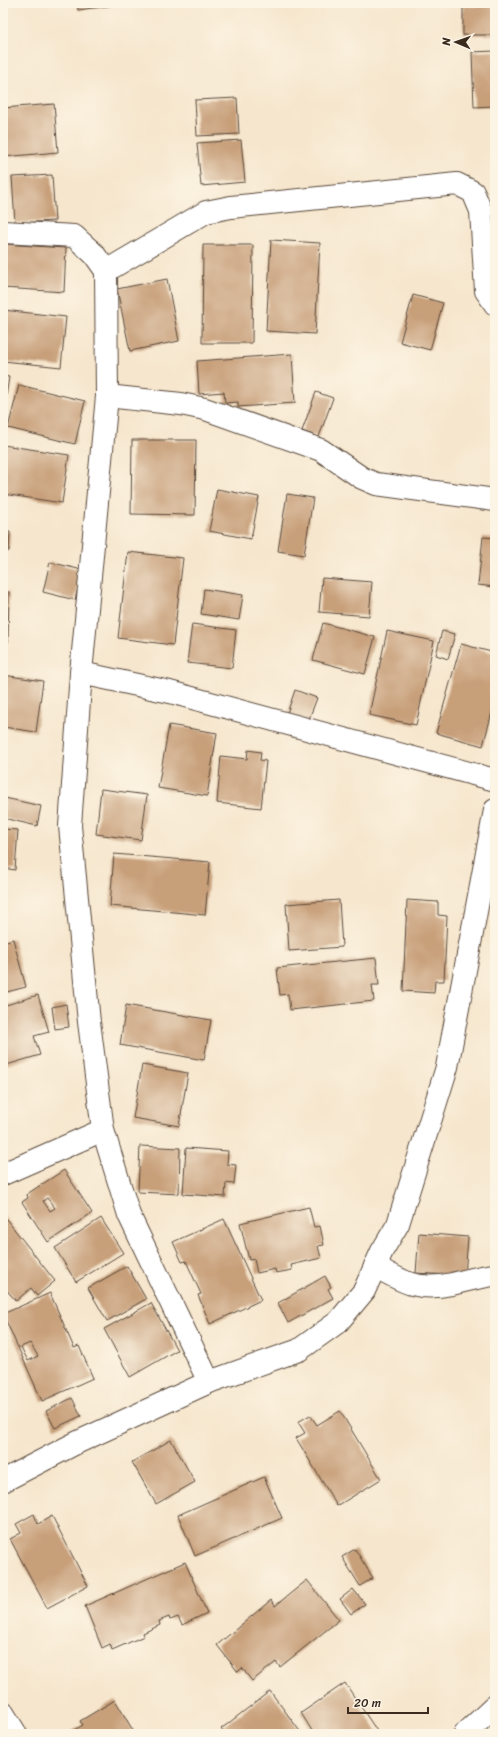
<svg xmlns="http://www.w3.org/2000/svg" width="498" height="1737" viewBox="0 0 498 1737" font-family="Sriracha,sans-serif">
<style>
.building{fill:#c79f79;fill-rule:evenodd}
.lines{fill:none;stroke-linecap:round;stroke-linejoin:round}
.street-casing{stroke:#574638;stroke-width:24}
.street{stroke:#fff;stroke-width:22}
</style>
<rect width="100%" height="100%" fill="#fcf5e5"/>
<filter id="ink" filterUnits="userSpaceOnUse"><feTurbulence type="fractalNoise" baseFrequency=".025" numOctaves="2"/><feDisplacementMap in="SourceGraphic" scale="8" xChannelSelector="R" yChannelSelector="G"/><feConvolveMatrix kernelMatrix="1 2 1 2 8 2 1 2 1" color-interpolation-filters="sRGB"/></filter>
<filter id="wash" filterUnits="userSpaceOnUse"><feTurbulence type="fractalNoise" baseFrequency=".012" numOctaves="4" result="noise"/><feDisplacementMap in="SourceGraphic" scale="16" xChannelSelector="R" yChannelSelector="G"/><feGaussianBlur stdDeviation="0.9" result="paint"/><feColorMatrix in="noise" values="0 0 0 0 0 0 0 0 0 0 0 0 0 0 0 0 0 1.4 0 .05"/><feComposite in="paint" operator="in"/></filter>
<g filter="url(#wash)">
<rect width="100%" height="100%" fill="#f6e6cd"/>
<g id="blocks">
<g class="building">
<path d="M77,3H123V4L78,10Z"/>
<rect x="463" y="6" width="32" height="29"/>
<path d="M495,51V106L474,107L472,52Z"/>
<path d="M237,98L239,134L197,136L195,100Z"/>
<path d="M54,104L58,152L3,157V108Z"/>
<path d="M241,140L245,182L201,186L197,143Z"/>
<path d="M52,175L55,221L15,223L12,177Z"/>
<path d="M271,240L320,243L315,334L266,331Z"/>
<path d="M3,244L66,248L64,292L3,288Z"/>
<path d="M203,245H253L252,343H202Z"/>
<path d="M167,279L179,341L130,351L117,289Z"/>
<path d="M413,295L443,303L430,350L400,342Z"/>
<path d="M3,310L66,317L61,367L3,361Z"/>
<path d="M292,354L295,403L238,407V402L225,403L224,392L199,394L197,361Z"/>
<path d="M3,376L9,377L4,411H3Z"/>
<path d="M19,385L85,401L75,444L8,428Z"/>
<path d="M316,392L333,398L319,437L302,431Z"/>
<path d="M132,440H196L195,515L131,514Z"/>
<path d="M3,445L69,455L62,503L3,494Z"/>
<path d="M217,489L259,497L251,539L209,531Z"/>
<path d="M287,494L313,498L304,555L278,551Z"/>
<path d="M3,532H10L9,551H3Z"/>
<path d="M483,537L495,538V587L478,585Z"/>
<path d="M128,552L183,558L173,645L118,638Z"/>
<path d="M50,562L82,570L75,600L43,592Z"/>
<path d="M322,578L372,582L369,616L319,612Z"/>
<path d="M204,589L243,595L239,620L201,614Z"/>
<path d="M3,592H9L8,642H3Z"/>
<path d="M323,623L375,637L365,674L313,660Z"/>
<path d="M192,624L236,630L232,668L187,663Z"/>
<path d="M387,631L434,641L416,725L369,715Z"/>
<path d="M442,631L455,634L448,659L436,655Z"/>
<path d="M461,644L495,653V701L483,746L436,733Z"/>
<path d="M3,675L43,681L36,732L3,727Z"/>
<path d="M295,690L317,698L306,727L285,719Z"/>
<path d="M169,725L217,733L207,796L158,788Z"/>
<path d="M248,750L261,752L260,760L266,761L261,808L217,803L221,756L247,759Z"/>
<path d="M101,789L147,795L141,840L96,834Z"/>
<path d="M5,798L41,806L37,826L3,818Z"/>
<path d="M3,829L18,830L15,870L3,868Z"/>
<path d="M114,854L210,862L205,915L110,906Z"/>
<path d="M339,900L342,947L289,951L286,904Z"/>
<path d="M407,900L438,902V915L447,916L444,981H435L434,993L403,991Z"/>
<path d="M13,939L26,987L3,993V942Z"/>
<path d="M376,958L379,985H372L374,1001L290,1010L288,994L280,995L277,968Z"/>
<path d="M38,995L49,1032L34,1036L40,1055L3,1066V1006Z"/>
<path d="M66,1004L69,1027L55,1029L52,1007Z"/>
<path d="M126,1005L211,1020L204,1060L120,1045Z"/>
<path d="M142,1065L188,1073L179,1126L133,1118Z"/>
<path d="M140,1146L180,1148L179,1194L138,1192Z"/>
<path d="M186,1148L228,1151L227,1164L236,1165L234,1184L226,1183L225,1197L183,1194Z"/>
<path d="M64,1170L92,1213L48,1242L22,1202L28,1198L27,1194ZM47,1198L55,1208L50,1211L43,1201Z"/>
<path d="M309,1207L314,1227L320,1226L324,1245L318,1246L321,1258L291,1265L292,1270L276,1273L275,1269L257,1273L254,1259L249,1260L240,1223Z"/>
<path d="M3,1215L55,1281L37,1296L31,1288L16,1301L3,1286Z"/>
<path d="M101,1218L123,1253L76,1282L55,1248Z"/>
<path d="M224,1219L261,1300L210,1324L198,1295L201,1294L186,1261L182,1262L173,1242Z"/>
<path d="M419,1233L468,1237L465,1276L416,1273Z"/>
<path d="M127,1266L146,1299L107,1321L88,1288Z"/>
<path d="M325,1276L331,1287L328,1289L333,1298L288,1323L278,1303Z"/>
<path d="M50,1293L74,1348L79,1346L93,1378L42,1401L3,1314ZM30,1343L38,1356L28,1361L21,1347Z"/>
<path d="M151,1303L177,1350L130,1377L104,1329Z"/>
<path d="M72,1398L81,1416L55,1428L46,1411Z"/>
<path d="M340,1411L381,1479L337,1506L296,1438L305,1433L298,1422L310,1415L317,1425Z"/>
<path d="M171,1440L195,1482L156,1504L132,1462Z"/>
<path d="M264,1477L282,1518L195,1556L178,1515Z"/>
<path d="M34,1514L38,1524L52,1516L88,1586L47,1608L10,1539L21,1533L16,1524Z"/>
<path d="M355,1549L373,1578L360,1586L342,1557Z"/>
<path d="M185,1562L207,1613L182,1625L178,1617L170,1620L169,1617L159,1621L160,1625L143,1633L144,1636L112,1650L110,1644L102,1648L85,1606Z"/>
<path d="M307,1580L339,1620L280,1667L276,1662L252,1681L242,1668L238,1672L217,1645L271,1600L275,1606Z"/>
<path d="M353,1589L365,1604L351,1614L340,1599Z"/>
<path d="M345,1683L379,1734H314L301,1713Z"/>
<path d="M270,1691L302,1734H225L221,1729Z"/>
<path d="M115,1700L135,1734H73L72,1731L83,1725L80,1721Z"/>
</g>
</g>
</g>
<g filter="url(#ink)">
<use href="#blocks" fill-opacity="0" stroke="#574638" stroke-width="1"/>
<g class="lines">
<g class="street-casing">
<g id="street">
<path d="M3,232L74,236L94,254L106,271L107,396L81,673L70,826L89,1022L103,1130L129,1215L209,1382"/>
<path d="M106,271L206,212L231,207L457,184L473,192L481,211L486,291L495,304"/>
<path d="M107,396L181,404L205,409L321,450L362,478L376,484L495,500"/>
<path d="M81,673L170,692L495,780"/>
<path d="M3,1174L103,1130"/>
<path d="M375,1266C404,1283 418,1291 452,1284C466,1281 480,1276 495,1275"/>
<path d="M3,1481L76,1443L209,1382L299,1350L338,1322L364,1291L382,1251L398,1224L447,1067L495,810"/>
<path d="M3,1713L16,1734"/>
<path d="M465,1734L495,1706"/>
</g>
</g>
<use href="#street" class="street"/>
</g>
</g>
<rect width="498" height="1737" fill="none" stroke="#fcf5e5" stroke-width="16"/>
<g transform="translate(456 42) rotate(272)" stroke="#fcf5e5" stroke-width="3" paint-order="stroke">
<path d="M0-3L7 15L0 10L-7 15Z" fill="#3b2a1e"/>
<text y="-6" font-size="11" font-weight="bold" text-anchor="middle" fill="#3b2a1e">N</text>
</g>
<path d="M348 1707v6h80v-6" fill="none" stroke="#3b2a1e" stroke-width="2"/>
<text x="354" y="1707" font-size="12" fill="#3b2a1e" stroke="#fcf5e5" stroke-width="3" paint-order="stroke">20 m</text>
</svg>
